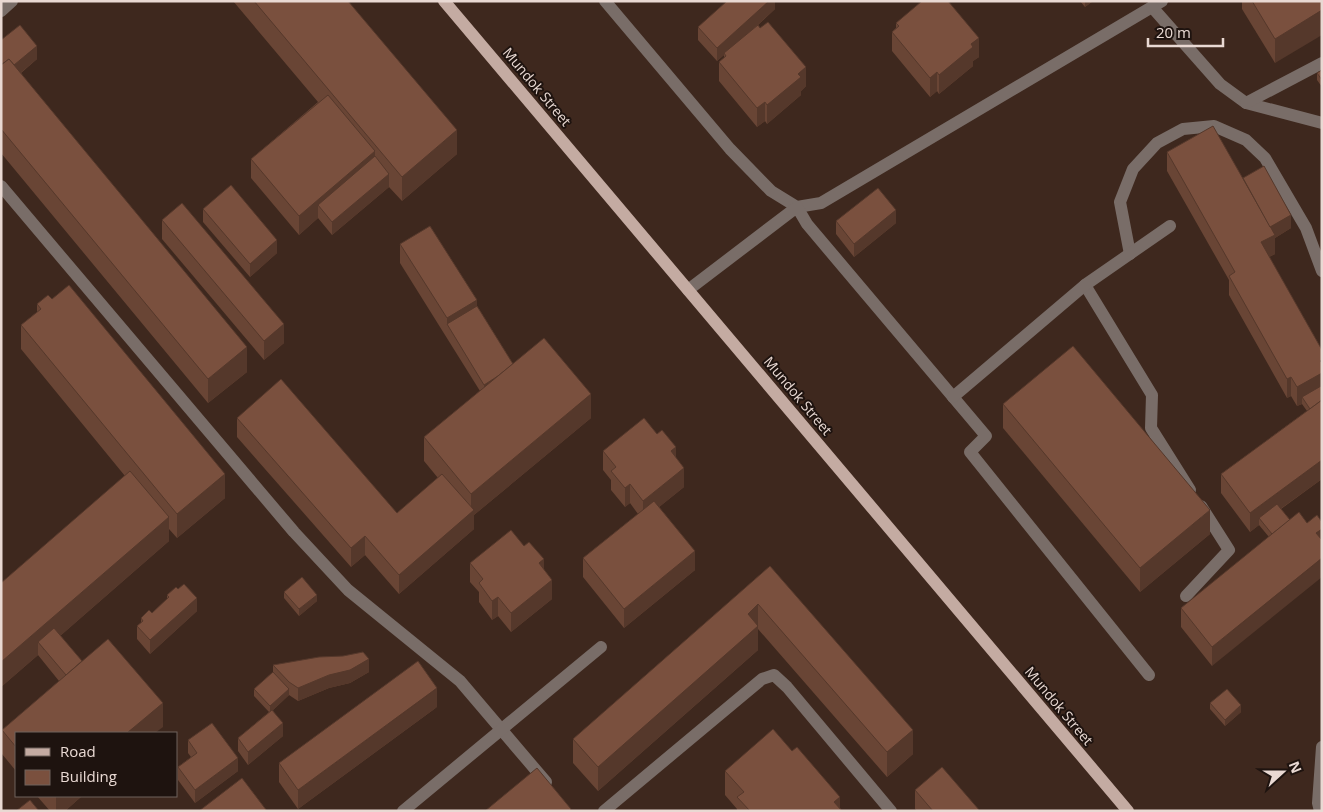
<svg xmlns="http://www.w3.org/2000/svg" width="1323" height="812" viewBox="0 0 1323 812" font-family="'Open Sans',sans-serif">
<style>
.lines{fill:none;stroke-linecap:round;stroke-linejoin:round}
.minor{stroke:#796d68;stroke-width:12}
.major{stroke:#c4aba2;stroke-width:12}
.wall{fill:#694535}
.shaded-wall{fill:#55382b}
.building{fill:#7a503e;stroke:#55382b}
.labels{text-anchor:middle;stroke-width:4;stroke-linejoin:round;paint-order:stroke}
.street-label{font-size:14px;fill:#e9d9d3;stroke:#1e130f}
</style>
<rect width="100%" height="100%" fill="#3e281e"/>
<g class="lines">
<g class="minor">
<path d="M605,1L730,149L771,191L797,207L821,203L1162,1"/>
<path d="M1152,7L1220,84L1246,103L1322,123"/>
<path d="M1,11L12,1"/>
<path d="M1246,103L1322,63"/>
<path d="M1,186L294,532L348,590L460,681L546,782"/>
<path d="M1130,254L1120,202L1133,169L1157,143L1183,129L1214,126L1246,140L1265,158L1306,228L1322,271"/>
<path d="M1085,285L1152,395L1151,428L1190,490"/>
<path d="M688,290L797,207L807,224L986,436L970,452L1149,675"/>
<path d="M953,397L1085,285L1170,226"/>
<path d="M1186,596L1229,550L1201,506"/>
<path d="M403,811L601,647"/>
<path d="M604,811L762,679L774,675L787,687L891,811"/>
<path d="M1320,811L1318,803L1322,747"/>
</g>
<path class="major" d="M444,1L1128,811"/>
</g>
<g class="wall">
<path d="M233,1H348L457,154L402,201L389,187L332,235L318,218L299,235L251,178V159L318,102Z"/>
<path d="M775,1V9L758,25L806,86L801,91V95L767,124L765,121L757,127L719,81V62L724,58V55L717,61L698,40V27Z"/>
<path d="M1080,1H1093L1085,7Z"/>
<path d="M1242,1H1322L1275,63L1242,9Z"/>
<path d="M896,23L979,57L973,61V66L939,94L937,91L930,97L892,51V32L896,28Z"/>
<path d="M1,40L37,59L21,73L247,372L208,403L1,153Z"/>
<path d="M1322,70V87L1317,80V73Z"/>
<path d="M1167,152L1243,178L1291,228L1275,238V254L1269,257L1322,350V479L1281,509L1290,520L1212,666L1181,627V608L1269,537L1259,525L1250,532L1221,493V474L1307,411L1302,404L1297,406L1291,396L1287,398L1229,295V280L1167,171Z"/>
<path d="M203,209L277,253L250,277L203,222Z"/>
<path d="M162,220L284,343L264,360L162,239Z"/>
<path d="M836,221L896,223L854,257L836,234Z"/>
<path d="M400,244L477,306L513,364L591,418L474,515V529L399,594L365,555L351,567L237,437V418L397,513L438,478L424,461V437L480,391L400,263Z"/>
<path d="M37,304L225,498L177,538L169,529V541L60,636L82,661L163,727L16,733V771L2,754V730L59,681L38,655L1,687V583L125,476L21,349V325L37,312Z"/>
<path d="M1003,404L1210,534L1140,592L1003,428Z"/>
<path d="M603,451L676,458L684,487L659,507L695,570L624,628L583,577V558L638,514L630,503L625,507L611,490V480L603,470Z"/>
<path d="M470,563L544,570L552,599L511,632L498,616L492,620L479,602V592L470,582Z"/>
<path d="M770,566L913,754L887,777L758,629V650L598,791L573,763V739Z"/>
<path d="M284,592L317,601L299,616L284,598Z"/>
<path d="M167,595L197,611L150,654L137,639V626L141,623V618L152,613L167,599Z"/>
<path d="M273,665L369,672L350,683L329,688L298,701L289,695L273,710L283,736L248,765L238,751V738L269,712L254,696V689L273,672Z"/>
<path d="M1210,703L1241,712L1225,726L1210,709Z"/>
<path d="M437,707L298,809L279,782V763Z"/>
<path d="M188,740L238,771L195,803L178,780V767L191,757L188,753Z"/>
<path d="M725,771L840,808L842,811H737V809L725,795Z"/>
<path d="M915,790L980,811H917L915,809Z"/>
<path d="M37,796H82L65,811H50Z"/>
</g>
<g class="shaded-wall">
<path d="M769,1H775V9L725,54L724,53V55L717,61V48Z"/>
<path d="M1085,1H1093L1085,7Z"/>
<path d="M1322,10V35L1275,63V39Z"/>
<path d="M979,38V57L973,61V66L939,94V75L971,44Z"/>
<path d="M37,46V59L1,89V76Z"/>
<path d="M806,67V86L801,91V95L767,124V105L798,74Z"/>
<path d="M937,72V91L930,97V78Z"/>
<path d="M765,102V121L757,127V108Z"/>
<path d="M457,130V154L402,201V177Z"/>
<path d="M375,151V170L318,205V218L299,235V216Z"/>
<path d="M389,174V187L332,235V222Z"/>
<path d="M896,210V223L854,257V244Z"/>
<path d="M1291,215V228L1275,238V254L1261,261V242L1268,228Z"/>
<path d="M277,240V253L250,277V264Z"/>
<path d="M477,300V319L447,324V318Z"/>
<path d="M284,324V343L264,360V341Z"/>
<path d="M247,347V372L208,403V379Z"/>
<path d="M1322,360V392L1302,397V404L1297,406V387Z"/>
<path d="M514,366L484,398V385Z"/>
<path d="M1291,377V396L1287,398V379Z"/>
<path d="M591,394V418L474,515V529L399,594V575L471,512V494Z"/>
<path d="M676,447V466L671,451Z"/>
<path d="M1322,460V479L1262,522L1259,518V525L1250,532V513Z"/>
<path d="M684,468V487L643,520V501Z"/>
<path d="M225,474V498L177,538V514Z"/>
<path d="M630,484V503L625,507V488Z"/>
<path d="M1210,510V534L1140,592V568Z"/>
<path d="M169,517V541L44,650L38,642V655L1,687V662Z"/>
<path d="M1322,529V548L1316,533Z"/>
<path d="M365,536V555L351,567V548Z"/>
<path d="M695,551V570L624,628V609Z"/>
<path d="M1322,558V577L1212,666V647Z"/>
<path d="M544,559V578L539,563Z"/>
<path d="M552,580V599L511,632V613Z"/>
<path d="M317,595V601L299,616V609Z"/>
<path d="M498,597V616L492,620V601Z"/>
<path d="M197,598V611L150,654V640Z"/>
<path d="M758,604V650L598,791V767L748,614Z"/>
<path d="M369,659V672L350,683L329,688L298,701V688Z"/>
<path d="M437,688V707L298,809V790Z"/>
<path d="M289,689V695L270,713V706Z"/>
<path d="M163,703V727L155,733H127Z"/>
<path d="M1241,705V712L1225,726V720Z"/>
<path d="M283,723V736L248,765V752Z"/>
<path d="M913,730V754L887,777V752Z"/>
<path d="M238,758V771L195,803V790Z"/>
<path d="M56,796H82L65,811H56Z"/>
<path d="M840,797V811L834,802Z"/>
</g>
<g class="building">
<path d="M254,1H348L457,130L402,177Z"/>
<path d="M727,1H769L717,48L698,27Z"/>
<path d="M922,1H948L979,38L971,44L973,47L939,75L937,72L930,78L892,32L899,26L896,23Z"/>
<path d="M1252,1H1322V10L1275,39Z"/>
<path d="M768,22L806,67L798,74L801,77L767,105L765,102L757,108L719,62L726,56L724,53L758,25L760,28Z"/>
<path d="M20,25L37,46L14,65L9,59L1,65V40Z"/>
<path d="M9,59L247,347L208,379L1,129V65Z"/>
<path d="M1322,70V80L1317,73Z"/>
<path d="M328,95L375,151L299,216L251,159Z"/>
<path d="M1213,126L1275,235L1261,242L1322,350V360L1320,361L1322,363V373L1297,387L1291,377L1287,379L1229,276L1235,272L1167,152Z"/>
<path d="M375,156L389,174L332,222L318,205Z"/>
<path d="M1264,166L1291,215L1270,227L1243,178Z"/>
<path d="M231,185L277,240L250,264L203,209Z"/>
<path d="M878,188L896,210L854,244L836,221Z"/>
<path d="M182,203L284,324L264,341L162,220Z"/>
<path d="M430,226L477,300L447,318L400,244Z"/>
<path d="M69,285L225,474L177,514L21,325L41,309L37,304L48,295L52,299Z"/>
<path d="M477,306L513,364L498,376L484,385L447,324Z"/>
<path d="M544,338L591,394L471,494L424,437Z"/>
<path d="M1073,346L1210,510L1140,568L1003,404Z"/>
<path d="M281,379L397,513L442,474L474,510L399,575L365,536L351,548L237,418Z"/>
<path d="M1321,386L1322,387V400L1310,409L1302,397Z"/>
<path d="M1322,400V460L1250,513L1221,474Z"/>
<path d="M644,418L657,434L662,430L676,447L671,451L684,468L643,501L630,484L625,488L611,471L616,467L603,451Z"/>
<path d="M130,471L169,517L1,662V583Z"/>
<path d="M654,501L695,551L624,609L583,558Z"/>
<path d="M1277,504L1290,520L1272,534L1259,518Z"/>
<path d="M1299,512L1307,523L1317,515L1322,522V529L1316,533L1322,540V558L1212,647L1181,608Z"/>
<path d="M511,530L524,546L529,542L544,559L539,563L552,580L511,613L498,597L492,601L479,583L483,579L470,563Z"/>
<path d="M770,566L913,730L887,752L758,604L748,614L758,626L598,767L573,739Z"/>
<path d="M302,577L317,595L299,609L284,592Z"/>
<path d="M184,584L197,598L150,640L137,626L143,621L141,618L149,610L152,613L169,597L167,595L176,587L178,589Z"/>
<path d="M54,628L82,661L66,675L38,642Z"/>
<path d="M108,639L163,703L127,733H16V747L2,730Z"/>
<path d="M363,652L369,659L350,670L329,675L298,688L289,682L273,665L319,657L343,656Z"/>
<path d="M418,661L437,688L298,790L279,763Z"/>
<path d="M273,672L289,689L270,706L254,689Z"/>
<path d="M1227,689L1241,705L1225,720L1210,703Z"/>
<path d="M272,710L283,723L248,752L238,738Z"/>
<path d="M212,723L238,758L195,790L178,767L197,753L188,740Z"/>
<path d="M773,729L792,751L797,747L840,797L834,802L842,811H750L737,797L744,792L725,771Z"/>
<path d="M942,767L980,811H933L915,790Z"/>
<path d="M537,768L571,809L569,811H485Z"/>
<path d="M242,778L267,811H199Z"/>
<path d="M30,800L39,811H16Z"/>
</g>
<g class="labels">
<g class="street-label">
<text transform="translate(537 87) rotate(50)" y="5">Mundok Street</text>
<text transform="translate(798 396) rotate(50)" y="5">Mundok Street</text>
<text transform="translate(1059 706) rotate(50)" y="5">Mundok Street</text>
</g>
</g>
<rect width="1323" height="812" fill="none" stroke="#e9d9d3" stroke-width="5"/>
<rect x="15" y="732" width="162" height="65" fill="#1e130f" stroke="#6f625d"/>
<rect x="25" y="748" width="25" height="8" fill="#c4aba2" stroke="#6f625d"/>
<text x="60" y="757" font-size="15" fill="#e9d9d3">Road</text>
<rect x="25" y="770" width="25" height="15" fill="#7a503e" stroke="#6f625d"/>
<text x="60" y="782" font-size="15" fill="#e9d9d3">Building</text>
<g transform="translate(1283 772) rotate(69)" stroke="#1e130f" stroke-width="4" paint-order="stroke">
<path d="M0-4L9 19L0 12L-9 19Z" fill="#e9d9d3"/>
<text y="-8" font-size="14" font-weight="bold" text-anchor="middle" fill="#e9d9d3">N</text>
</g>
<path d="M1148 38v8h75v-8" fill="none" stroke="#e9d9d3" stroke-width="2.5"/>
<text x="1156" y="38" font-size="15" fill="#e9d9d3" stroke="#1e130f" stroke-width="4" paint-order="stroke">20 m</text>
</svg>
